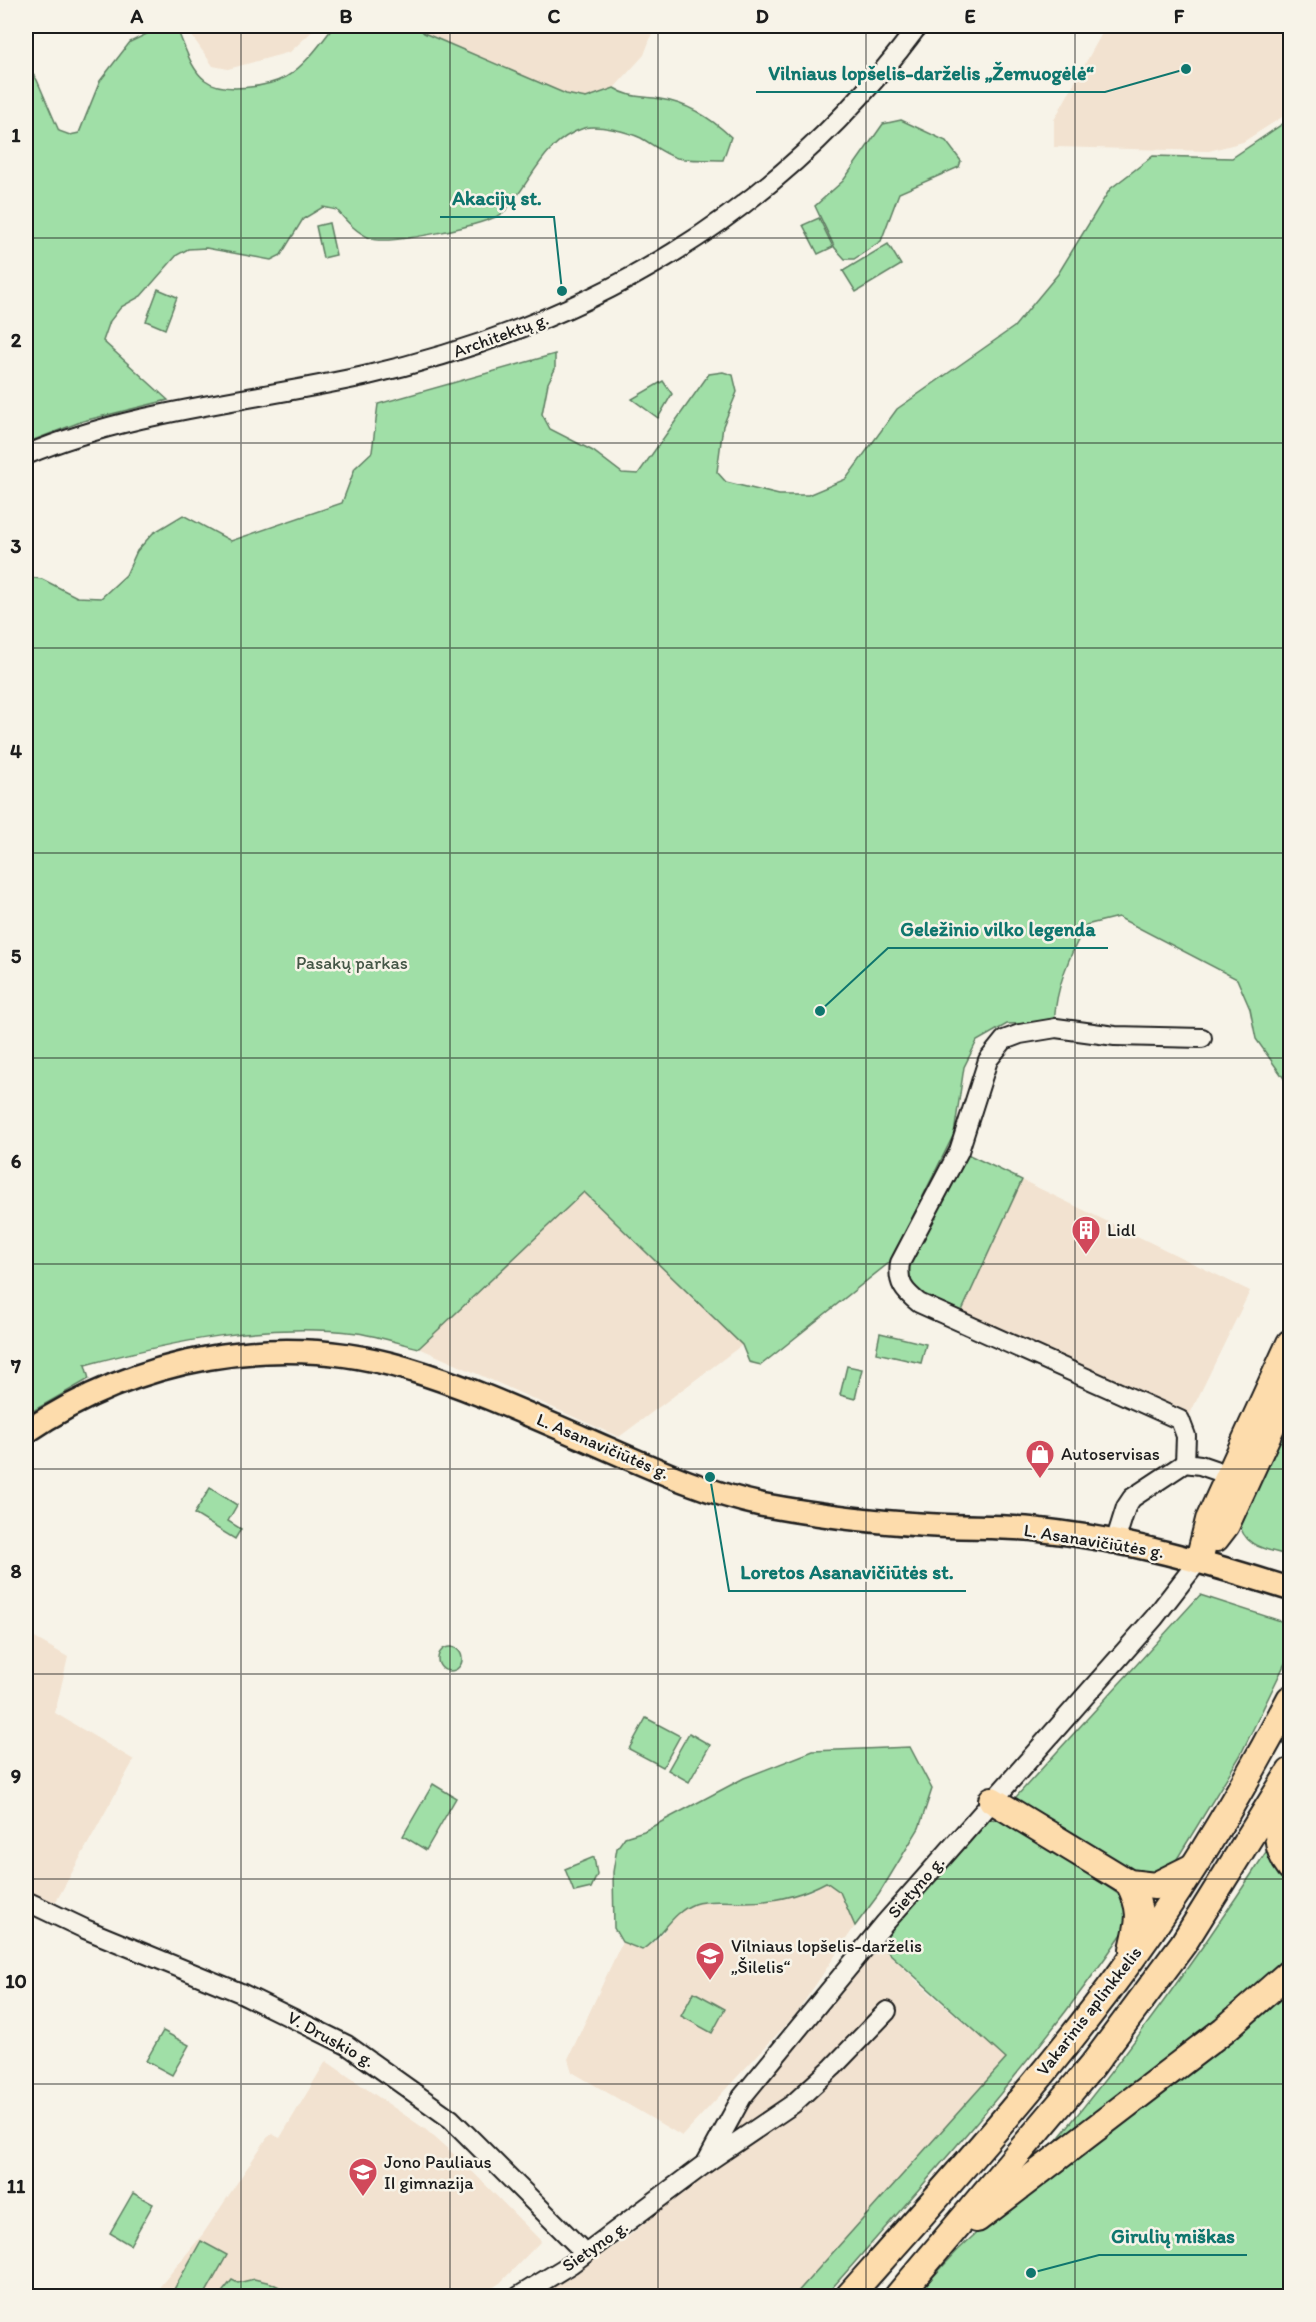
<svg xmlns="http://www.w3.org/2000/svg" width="1316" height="2322" viewBox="0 0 1316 2322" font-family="Itim,sans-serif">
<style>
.built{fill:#f2e2d0}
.green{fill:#a0dfa7;stroke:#5e7e62;stroke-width:1.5}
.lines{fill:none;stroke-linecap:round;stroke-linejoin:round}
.minor-casing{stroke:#1c1c1c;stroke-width:22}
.major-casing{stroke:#1c1c1c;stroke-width:27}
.highway-casing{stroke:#1c1c1c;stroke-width:30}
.minor{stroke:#f7f3e8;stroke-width:18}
.major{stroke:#fddcac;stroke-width:22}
.highway{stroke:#fddcac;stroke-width:26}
.grid{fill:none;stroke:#1c1c1c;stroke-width:1.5;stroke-opacity:0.55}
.labels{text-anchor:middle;stroke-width:5;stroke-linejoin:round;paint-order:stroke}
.street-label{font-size:18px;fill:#1c1c1c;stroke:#f7f3e8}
.park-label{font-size:18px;fill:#445646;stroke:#f7f3e8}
.poi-label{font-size:18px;fill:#1c1c1c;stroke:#f7f3e8;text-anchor:start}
.leader{fill:none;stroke:#0f766e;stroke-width:2}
.callout-dot{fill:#0f766e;stroke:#f7f3e8;stroke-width:2}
.callout-label{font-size:20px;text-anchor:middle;font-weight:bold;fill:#0f766e;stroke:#f7f3e8;stroke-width:5;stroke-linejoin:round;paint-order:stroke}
.neatline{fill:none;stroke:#1c1c1c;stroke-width:2}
.grid-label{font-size:20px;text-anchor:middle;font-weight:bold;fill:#1c1c1c}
</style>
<rect width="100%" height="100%" fill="#f7f3e8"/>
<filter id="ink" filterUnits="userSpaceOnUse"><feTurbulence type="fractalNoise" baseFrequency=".0167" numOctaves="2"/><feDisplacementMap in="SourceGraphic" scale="12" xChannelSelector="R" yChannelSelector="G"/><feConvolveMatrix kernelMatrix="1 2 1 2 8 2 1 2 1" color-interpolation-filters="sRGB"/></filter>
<g filter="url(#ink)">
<g class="built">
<path d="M185,26H318L290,52L228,69L213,66Z"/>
<path d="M417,26H655L644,55L614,88L586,98L566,94L424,33Z"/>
<path d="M1106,26H1290V112L1243,142L1209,151L1054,147V120Z"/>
<path d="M1022,1180L1250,1291L1188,1418L960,1315Z"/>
<path d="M584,1192L742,1345L619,1437L419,1348Z"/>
<path d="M26,1633L68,1657L55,1713L134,1760L53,1907L26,1893Z"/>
<path d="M827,1882L840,1892L855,1926L796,2014L682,2136L572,2072L568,2059L622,1942L643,1949L658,1939L677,1913L696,1903L751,1902L807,1893Z"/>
<path d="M878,1943L922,1986L1006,2059L794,2296H540L624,2240L683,2191L734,2120Z"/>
<path d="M326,2061L425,2129L466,2165L541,2241L500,2283L480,2296H152L203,2234L267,2138L272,2134L280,2138Z"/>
</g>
<g class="green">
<path d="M163,26L176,27C184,43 190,69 205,80C223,94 267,87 286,77C305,66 321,43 334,26H417L424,33L566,94L586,98L614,88C630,98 642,96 660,99C687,103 711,118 731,137L723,160C708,159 691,161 677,158C665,155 652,144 641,138C628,132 598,124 584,128C541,142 532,183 504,212C491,225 388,245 372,239C357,233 347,222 337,210L323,207L303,219L281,255L271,260L206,248L188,249L177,255L141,296L121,307L110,321L103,341L168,400L83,421L26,443V71L30,70L37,80L59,131L70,135L79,133L100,81L130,42Z"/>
<path d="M1290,119V1087L1256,1039L1250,1009L1237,979L1118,917L1086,925C1069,956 1056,987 1054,1023L1007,1024L977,1041L964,1067L954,1134L890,1262L761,1365L749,1362L742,1345L584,1192L419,1348C399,1343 378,1336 357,1333C264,1322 174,1341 85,1365L89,1379L26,1415V577L42,579L77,597L101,598L126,575L137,551L153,533L183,515L231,541L342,503L355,468L372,452L378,404L555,354V369L548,383L542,414L550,429L593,451L622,473L638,474L709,374L723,372L733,375L737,392L723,426L717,472L726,482L779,495H808L846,479L897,409L1014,327L1058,274L1110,189L1153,156L1232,158Z"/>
<path d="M901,120L946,141L961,161L959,167L899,193L881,241L854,259H845L835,248L815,206L843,181L883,124Z"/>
<path d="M819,218L833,247L818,254L803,225Z"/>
<path d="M329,223L336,255L323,258L316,226Z"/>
<path d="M888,244L901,265L856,292L843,271Z"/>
<path d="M158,289L177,297L165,329L146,321Z"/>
<path d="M663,381L672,394L658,418L632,399Z"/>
<path d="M963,1152L1022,1180L960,1315L909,1289L903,1269Z"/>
<path d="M880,1333L926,1344L921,1363L876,1353Z"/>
<path d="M847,1366L862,1369L855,1399L840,1395Z"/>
<path d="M1290,1405V1556C1267,1549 1243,1548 1239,1521Z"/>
<path d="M210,1488L237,1505L228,1521L241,1529L235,1539L194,1514Z"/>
<path d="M1200,1595L1290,1624V1653L1240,1756L1169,1872L1146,1879L1015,1798Z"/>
<circle cx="450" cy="1659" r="12"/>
<path d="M646,1718L680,1736L663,1767L629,1749Z"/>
<path d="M689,1733L710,1745L689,1782L668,1770Z"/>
<path d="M910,1747L932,1789L919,1828L879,1894L855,1926L840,1892L826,1882C802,1895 773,1902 745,1902C730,1902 708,1899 694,1904C671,1913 664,1935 642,1950L622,1942L614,1928L613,1872L617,1848L625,1837L644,1831L744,1778L813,1751Z"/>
<path d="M433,1784L456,1798L426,1850L403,1836Z"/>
<path d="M985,1819L1003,1820L1017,1826L1118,1894C1128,1905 1129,1917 1124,1931C1035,2061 929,2178 825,2296H794L1006,2059L878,1943Z"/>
<path d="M1270,1846L1290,1880V1958L1223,2017L1052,2146C1131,2050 1202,1951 1270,1846Z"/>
<path d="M594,1857L597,1875L591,1888L574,1892L565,1869Z"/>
<path d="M1290,1985V2296H915L958,2250L1000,2211Z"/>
<path d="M694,1992L725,2009L712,2033L681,2016Z"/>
<path d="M163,2031L189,2045L172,2075L146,2061Z"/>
<path d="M133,2193L153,2204L130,2245L110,2233Z"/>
<path d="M201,2241L227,2255L204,2296H179L172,2293Z"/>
<path d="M254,2279L271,2283L298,2296H219L232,2280L238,2283Z"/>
</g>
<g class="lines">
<g class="minor-casing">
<g id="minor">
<path d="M26,455C133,410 251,401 364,376C591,324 778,215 918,26"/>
<path d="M1185,1463L1186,1436L1180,1420L919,1303C904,1291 897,1283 900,1263L959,1151L988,1060L1004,1040L1020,1034L1056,1028L1115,1036L1202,1038"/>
<path d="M1115,1542L1126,1507L1132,1498L1185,1463L1200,1465L1229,1475"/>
<path d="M26,1901L85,1929L241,1993L347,2045L451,2119L585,2253"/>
<path d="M706,2163L793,2104L833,2067L887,2011"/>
<path d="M519,2296L571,2264L706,2163L742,2097L885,1923L1154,1618L1199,1560"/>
</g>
</g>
<g class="major-casing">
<path id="major" d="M26,1432C136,1358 276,1330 405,1368C466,1386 525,1413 583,1438C641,1463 701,1492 763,1505C818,1515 872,1522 927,1525C964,1528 1003,1525 1040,1530C1126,1539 1208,1563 1290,1589"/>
</g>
<g class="highway-casing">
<g id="highway">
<path d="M1216,1538L1226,1525L1290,1386"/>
<path d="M1199,1560L1209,1520L1290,1343"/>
<path d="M1280,1796C1278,1821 1273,1846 1290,1867"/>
<path d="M992,1800L1129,1883L1155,1886L1191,1868"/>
<path d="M1129,1883C1143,1910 1140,1920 1133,1949"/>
<path d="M977,2219L1224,2030L1290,1972"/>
<path d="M849,2296C946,2187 1046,2077 1132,1958C1191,1876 1243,1789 1290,1699"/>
<path d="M898,2296L1092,2066L1183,1944L1290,1772"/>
</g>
</g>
<use href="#minor" class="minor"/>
<use href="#major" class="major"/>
<use href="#highway" class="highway"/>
</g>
</g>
<path class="grid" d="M241,26V2296M450,26V2296M658,26V2296M866,26V2296M1075,26V2296M26,238H1290M26,443H1290M26,648H1290M26,853H1290M26,1058H1290M26,1264H1290M26,1469H1290M26,1674H1290M26,1879H1290M26,2084H1290"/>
<defs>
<g id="building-pin" transform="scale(1.5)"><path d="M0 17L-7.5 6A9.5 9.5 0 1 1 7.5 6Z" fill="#d1495b" stroke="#f7f3e8"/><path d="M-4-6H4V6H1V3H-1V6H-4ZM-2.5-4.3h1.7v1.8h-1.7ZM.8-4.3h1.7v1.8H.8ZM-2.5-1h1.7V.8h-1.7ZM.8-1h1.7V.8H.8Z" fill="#fff"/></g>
<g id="shop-pin" transform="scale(1.5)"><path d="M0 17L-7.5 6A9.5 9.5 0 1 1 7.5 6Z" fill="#d1495b" stroke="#f7f3e8"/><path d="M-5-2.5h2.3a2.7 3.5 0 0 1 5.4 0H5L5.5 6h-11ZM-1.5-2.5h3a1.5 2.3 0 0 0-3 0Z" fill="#fff"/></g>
<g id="school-pin" transform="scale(1.5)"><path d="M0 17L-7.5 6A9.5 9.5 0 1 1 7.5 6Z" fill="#d1495b" stroke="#f7f3e8"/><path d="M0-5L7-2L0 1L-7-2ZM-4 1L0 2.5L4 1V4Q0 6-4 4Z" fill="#fff"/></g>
</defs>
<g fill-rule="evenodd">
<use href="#building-pin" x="1086" y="1230"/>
<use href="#shop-pin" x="1040" y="1454"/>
<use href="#school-pin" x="710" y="1956"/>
<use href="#school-pin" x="363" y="2172"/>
</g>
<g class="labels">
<g class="street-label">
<text transform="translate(501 335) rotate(-20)" y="6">Architektų g.</text>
<text transform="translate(603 1446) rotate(23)" y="6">L. Asanavičiūtės g.</text>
<text transform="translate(1094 1541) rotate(9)" y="6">L. Asanavičiūtės g.</text>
<text transform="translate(916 1887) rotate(-49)" y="6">Sietyno g.</text>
<text transform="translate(1089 2011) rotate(-52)" y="6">Vakarinis aplinkkelis</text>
<text transform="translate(331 2039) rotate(29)" y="6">V. Druskio g.</text>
<text transform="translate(595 2246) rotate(-35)" y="6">Sietyno g.</text>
</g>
<g class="park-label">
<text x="352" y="969">Pasakų parkas</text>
</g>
<g class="poi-label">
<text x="1107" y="1236">Lidl</text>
<text x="1061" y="1460">Autoservisas</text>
<text x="731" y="1952">Vilniaus lopšelis-darželis<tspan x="731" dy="21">„Šilelis“</tspan></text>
<text x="384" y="2168">Jono Pauliaus<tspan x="384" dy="21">II gimnazija</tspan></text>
</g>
</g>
<path class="leader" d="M1186 69L1105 92H756M562 291L554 217H440M820 1011L888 948H1108M710 1477L729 1591H966M1031 2273L1099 2255H1247"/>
<g class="callout-dot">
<circle cx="1186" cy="69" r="6"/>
<circle cx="562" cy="291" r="6"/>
<circle cx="820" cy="1011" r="6"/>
<circle cx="710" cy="1477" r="6"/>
<circle cx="1031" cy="2273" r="6"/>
</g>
<g class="callout-label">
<text x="931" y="80">Vilniaus lopšelis-darželis „Žemuogėlė“</text>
<text x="497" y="205">Akacijų st.</text>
<text x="998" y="936">Geležinio vilko legenda</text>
<text x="847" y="1579">Loretos Asanavičiūtės st.</text>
<text x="1173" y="2243">Girulių miškas</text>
</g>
<rect width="1316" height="2322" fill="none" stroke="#f7f3e8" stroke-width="66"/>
<rect x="33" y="33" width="1250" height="2256" class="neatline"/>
<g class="grid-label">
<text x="137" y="23">A</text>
<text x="346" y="23">B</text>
<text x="554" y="23">C</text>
<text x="762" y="23">D</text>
<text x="970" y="23">E</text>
<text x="1179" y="23">F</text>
<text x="16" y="142">1</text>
<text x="16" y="347">2</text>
<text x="16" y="553">3</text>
<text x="16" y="758">4</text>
<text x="16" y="963">5</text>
<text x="16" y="1168">6</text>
<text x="16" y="1373">7</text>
<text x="16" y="1578">8</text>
<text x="16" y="1783">9</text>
<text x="16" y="1988">10</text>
<text x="16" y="2193">11</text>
</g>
</svg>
